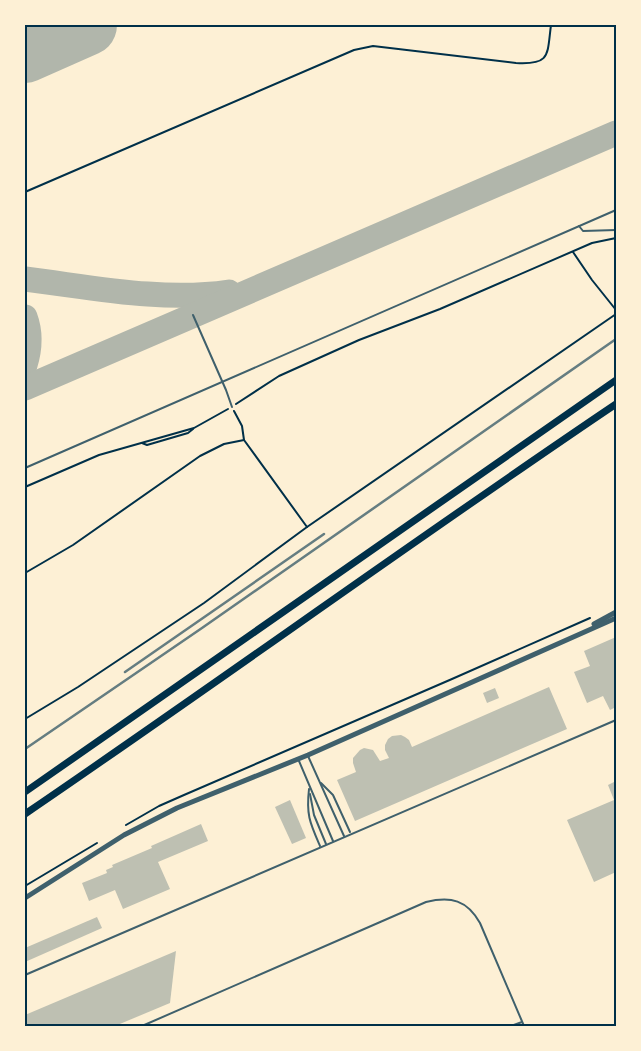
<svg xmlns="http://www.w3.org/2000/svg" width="641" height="1051" viewBox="0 0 641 1051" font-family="'Varela Round',sans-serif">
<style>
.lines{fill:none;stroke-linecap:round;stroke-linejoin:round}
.taxiway{stroke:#b1b6ab;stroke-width:25}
.runway{stroke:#b1b6ab;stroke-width:62}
.building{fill:#bec0b2}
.path{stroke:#003049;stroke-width:2}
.service{stroke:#3f606c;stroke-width:2}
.tertiary{stroke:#3f606c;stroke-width:5}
.motorway{stroke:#003049;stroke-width:7}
.rail{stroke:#657d81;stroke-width:2.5}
.neatline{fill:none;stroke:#003049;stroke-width:2}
</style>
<rect width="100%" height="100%" fill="#fdf0d5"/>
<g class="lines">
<g class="taxiway">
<path d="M25,52L90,25"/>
<path d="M25,279C91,287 162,302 229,292"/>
<path d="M25,317C31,333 30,349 25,365"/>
<path d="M25,388L616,133"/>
</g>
<path class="runway" d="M25,52L86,25"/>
</g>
<g class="building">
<path d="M616,637V707L610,710L603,696L587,703L574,672L590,666L584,651Z"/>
<path d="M549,687L567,729L355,821L337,780L356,772L353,763V758L360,750L364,748L373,750L380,761L389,758L385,750V745L388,739L392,736L401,735L405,737L409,740L412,747Z"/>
<path d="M495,688L499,698L487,703L483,693Z"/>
<path d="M616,781V872L594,882L567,820L614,800L608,785Z"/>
<path d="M290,800L306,838L292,844L275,807Z"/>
<path d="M201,824L208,841L158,862L170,889L123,909L115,890L89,901L82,883L107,873L106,870L113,867L112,865L152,848L151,846Z"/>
<path d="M97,917L102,928L25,962V948Z"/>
<path d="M176,951L170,1003L115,1026H25V1015Z"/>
</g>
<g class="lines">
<g class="path">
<path d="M25,192L354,50L373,46L516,63C551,65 547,55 551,25"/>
<path d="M573,252L592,280L616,310"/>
<path d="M236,404L279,376L359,340L440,309L592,243L616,238"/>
<path d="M244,440L307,527"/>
<path d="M142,443L147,445L188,433L193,429"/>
<path d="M25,487L99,455L194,428L228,409"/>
<path d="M25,573L73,545L200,456L224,444L244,440L242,426L234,411"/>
<path d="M25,719L78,687L204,603L307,527L616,314"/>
<path d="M126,825L159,806L184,795L452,679L590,618"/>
<path d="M25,886L97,843"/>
</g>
<g class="service">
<path d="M579,226L583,231L616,230"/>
<path d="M193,315L226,390L232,407"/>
<path d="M25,468L616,210"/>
<path d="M308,756L344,836"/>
<path d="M299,761L333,841"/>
<path d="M321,783L333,795L350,832"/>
<path d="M309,789C306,815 310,823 320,846"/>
<path d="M310,794L314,815L326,844"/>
<path d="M25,975L616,720"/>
<path d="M142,1026L426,902C451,896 467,900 480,923L524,1026"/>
<path d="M511,1026L522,1022"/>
</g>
<g class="tertiary">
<path d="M594,624L616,612"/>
<path d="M25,898L124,835L177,808L308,755L616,618"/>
</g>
<g class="motorway">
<path d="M25,792L616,380"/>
<path d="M25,814C223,679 417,538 616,404"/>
</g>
<g class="rail">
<path d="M125,672L324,534"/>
<path d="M25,749L202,628L616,339"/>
</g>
</g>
<rect width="641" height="1051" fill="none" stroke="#fdf0d5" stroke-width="52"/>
<rect x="26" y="26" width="589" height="999" class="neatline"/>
</svg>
